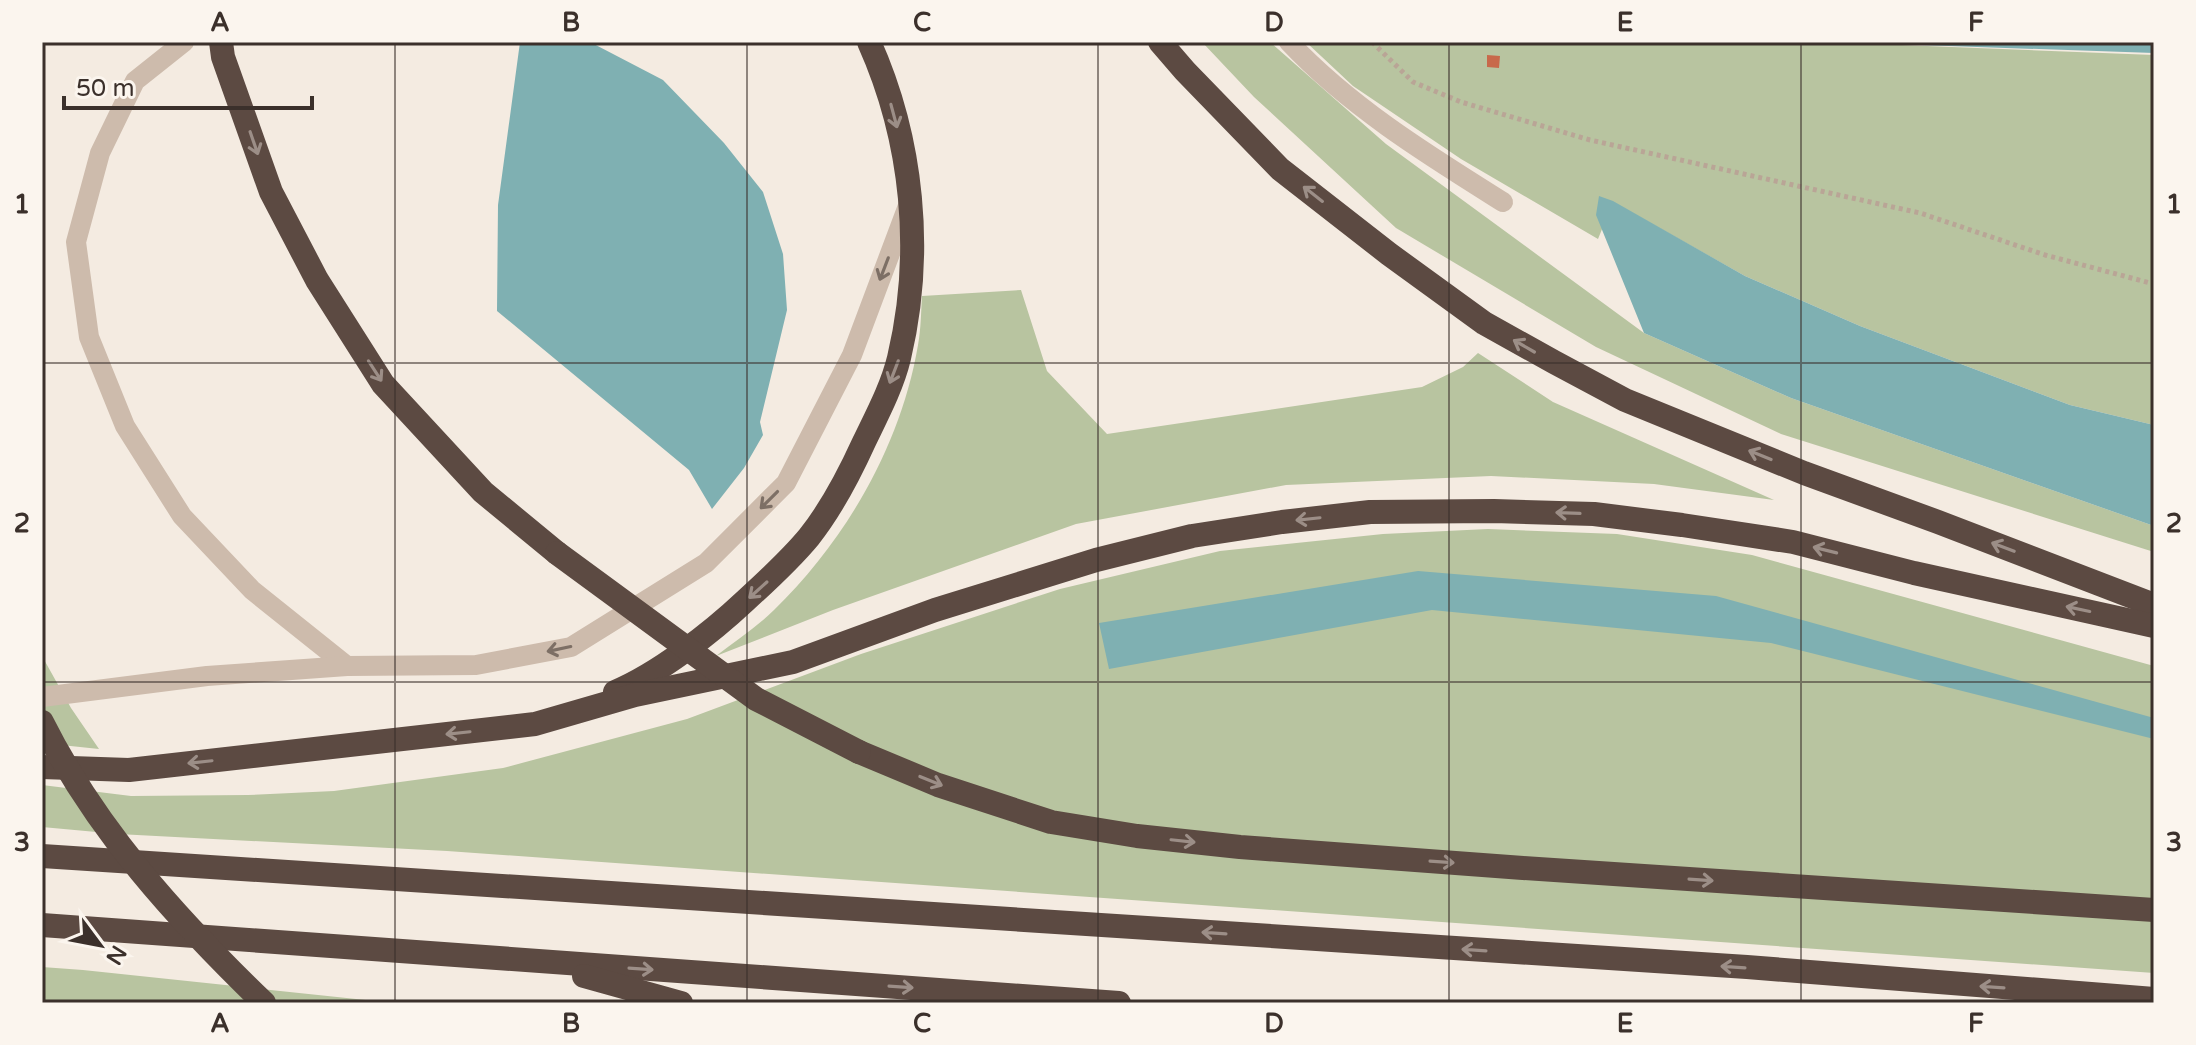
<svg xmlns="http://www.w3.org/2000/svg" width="2196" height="1045" viewBox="0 0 2196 1045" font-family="'Varela Round',sans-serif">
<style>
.green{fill:#b8c4a0}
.water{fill:#7fb0b2}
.building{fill:#c8694b}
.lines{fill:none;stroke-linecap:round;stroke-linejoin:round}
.path{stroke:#b9a596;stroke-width:5;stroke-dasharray:4 4;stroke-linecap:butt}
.minor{stroke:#cdbbac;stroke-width:20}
.highway{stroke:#5c4a42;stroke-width:24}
.highway-bridge{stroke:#5c4a42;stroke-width:24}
.oneway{stroke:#9c8e87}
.oneway2{stroke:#7d6f65}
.grid{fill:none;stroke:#3b302b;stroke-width:2;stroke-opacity:0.55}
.neatline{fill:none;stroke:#3b302b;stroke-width:3}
.grid-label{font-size:26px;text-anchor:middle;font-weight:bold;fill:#3b302b}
</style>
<rect width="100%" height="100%" fill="#f4ebe1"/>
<g class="green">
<path d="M1202,42H1270L1386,144L1644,333L1791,398L2154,526V552L1781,434L1596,347L1396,228L1254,97Z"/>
<path d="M1306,42H1826L2154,55V425L2070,405L1860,326L1745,276L1613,202L1598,239L1461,159L1353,86Z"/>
<path d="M1021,290L1047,371L1107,434L1422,387L1463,367L1478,353L1553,402L1774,500L1654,484L1491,476L1286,485L1076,524L833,610L716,656C735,641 757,627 774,610C846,540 901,445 918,345C921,329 921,312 922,296Z"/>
<path d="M1488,529L1617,534L1752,555L2154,666V973L447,851L118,834L42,827V785L131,796L248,795L334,791L503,768L687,719L861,654L1060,589L1220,551L1383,534Z"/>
<path d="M42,656L71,708L99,749L42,743Z"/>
<path d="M42,967L83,970L394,1003H42Z"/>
</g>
<g class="water">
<path d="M520,42H590L663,80L724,143L763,192L783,254L787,310L760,422L763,435L744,468L712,509L689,470L497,311L498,205Z"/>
<path d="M1834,42H2154V53Z"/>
<path d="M1599,196L1613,201L1745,276L1860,326L2070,405L2154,425V526L1791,398L1644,333L1596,215Z"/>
<path d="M1418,571L1716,596L2154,718V739L1771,643L1432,610L1109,669L1099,623Z"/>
</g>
<path class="building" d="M1487,55L1500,56L1499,68L1487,67Z"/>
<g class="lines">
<path class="path" d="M1372,42L1413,82L1461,102L1590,140L1920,213L2045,255L2154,284"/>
<g class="minor">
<path d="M184,42L135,81L100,153L76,242L89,337L125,426L182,516L252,590L347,666"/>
<path d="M1289,42C1350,107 1428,155 1503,202"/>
<path d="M42,697L207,676L347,666L476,665L571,647L706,563L786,483L852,355L909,203"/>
</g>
<g class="highway">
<path d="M221,42L223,57L271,192L317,280L383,384L483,492L557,553"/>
<path d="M1160,42L1185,71L1280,169L1389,254L1484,323L1554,362L1625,400L1804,473L1938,522L2154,605"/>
<path d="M615,692C658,674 711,633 745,601C767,581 790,560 809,537C832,508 849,475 864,442C877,415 892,387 899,358C924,253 913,140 869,42"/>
<path d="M859,752L938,785L1051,822L1137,836L1240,847L1523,868L2154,910"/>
<path d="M42,767L129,770L535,724L635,695L793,662L935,610L1096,560L1192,536L1282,522L1370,512L1494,511L1594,514L1682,525L1793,542L1914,573L2154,626"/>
<path d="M42,856L1747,967L2154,999"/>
<path d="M42,925L1119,1003"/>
<path d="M584,976L681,1003"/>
</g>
<g class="highway-bridge">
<path d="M557,553L756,699L859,752"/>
<path d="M42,722C96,830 177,919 264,1003"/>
</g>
</g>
<defs><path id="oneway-shaft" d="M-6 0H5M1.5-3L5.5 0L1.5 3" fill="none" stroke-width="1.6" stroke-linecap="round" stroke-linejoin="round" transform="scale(2)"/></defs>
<g class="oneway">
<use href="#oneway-shaft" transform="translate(894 116) rotate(75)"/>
<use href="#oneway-shaft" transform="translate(254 143) rotate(71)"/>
<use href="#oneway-shaft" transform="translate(1313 194) rotate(-142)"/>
<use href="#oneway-shaft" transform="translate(1524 346) rotate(-150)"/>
<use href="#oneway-shaft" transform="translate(375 371) rotate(57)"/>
<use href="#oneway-shaft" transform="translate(894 372) rotate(111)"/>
<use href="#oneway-shaft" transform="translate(1760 455) rotate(-158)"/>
<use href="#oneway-shaft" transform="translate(1568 513) rotate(-178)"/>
<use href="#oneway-shaft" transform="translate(1308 519) rotate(174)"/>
<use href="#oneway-shaft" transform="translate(2003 547) rotate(-159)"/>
<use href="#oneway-shaft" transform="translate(1825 550) rotate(-166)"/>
<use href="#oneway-shaft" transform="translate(758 590) rotate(138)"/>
<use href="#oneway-shaft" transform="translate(2078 609) rotate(-168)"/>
<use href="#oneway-shaft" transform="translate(458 733) rotate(174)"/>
<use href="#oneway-shaft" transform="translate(200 762) rotate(174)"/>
<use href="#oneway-shaft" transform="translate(931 781) rotate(22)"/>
<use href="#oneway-shaft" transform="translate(1183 841) rotate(6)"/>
<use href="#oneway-shaft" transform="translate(1442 862) rotate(4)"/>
<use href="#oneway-shaft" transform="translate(1701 880) rotate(4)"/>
<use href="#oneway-shaft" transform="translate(1214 933) rotate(-176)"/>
<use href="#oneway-shaft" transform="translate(1474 950) rotate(-176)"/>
<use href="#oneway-shaft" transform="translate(1733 967) rotate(-176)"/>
<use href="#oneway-shaft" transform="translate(641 969) rotate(4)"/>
<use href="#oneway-shaft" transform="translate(901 987) rotate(4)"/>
<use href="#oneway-shaft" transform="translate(1992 987) rotate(-176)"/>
</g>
<g class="oneway2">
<use href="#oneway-shaft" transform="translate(884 269) rotate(111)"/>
<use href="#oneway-shaft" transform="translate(769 500) rotate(135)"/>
<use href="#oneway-shaft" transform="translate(559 649) rotate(168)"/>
</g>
<path class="grid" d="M395,42V1003M747,42V1003M1098,42V1003M1449,42V1003M1801,42V1003M42,363H2154M42,682H2154"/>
<rect width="2196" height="1045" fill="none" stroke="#fbf5ee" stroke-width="88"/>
<g transform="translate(100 945) rotate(122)" stroke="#fbf5ee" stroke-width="6" paint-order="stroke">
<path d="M0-6L14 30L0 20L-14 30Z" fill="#3b302b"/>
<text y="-12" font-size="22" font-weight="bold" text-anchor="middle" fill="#3b302b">N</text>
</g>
<path d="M64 96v12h248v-12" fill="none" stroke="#3b302b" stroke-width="4"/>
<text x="76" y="96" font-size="24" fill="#3b302b" stroke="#fbf5ee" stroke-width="6" paint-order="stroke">50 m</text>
<rect x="44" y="44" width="2108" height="957" class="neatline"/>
<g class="grid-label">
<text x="220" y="31">A</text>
<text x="571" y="31">B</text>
<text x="922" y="31">C</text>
<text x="1274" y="31">D</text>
<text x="1625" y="31">E</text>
<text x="1976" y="31">F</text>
<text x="22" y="213">1</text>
<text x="2174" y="213">1</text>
<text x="22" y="532">2</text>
<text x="2174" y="532">2</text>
<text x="22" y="851">3</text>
<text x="2174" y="851">3</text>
<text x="220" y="1032">A</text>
<text x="571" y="1032">B</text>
<text x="922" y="1032">C</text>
<text x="1274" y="1032">D</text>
<text x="1625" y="1032">E</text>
<text x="1976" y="1032">F</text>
</g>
</svg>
